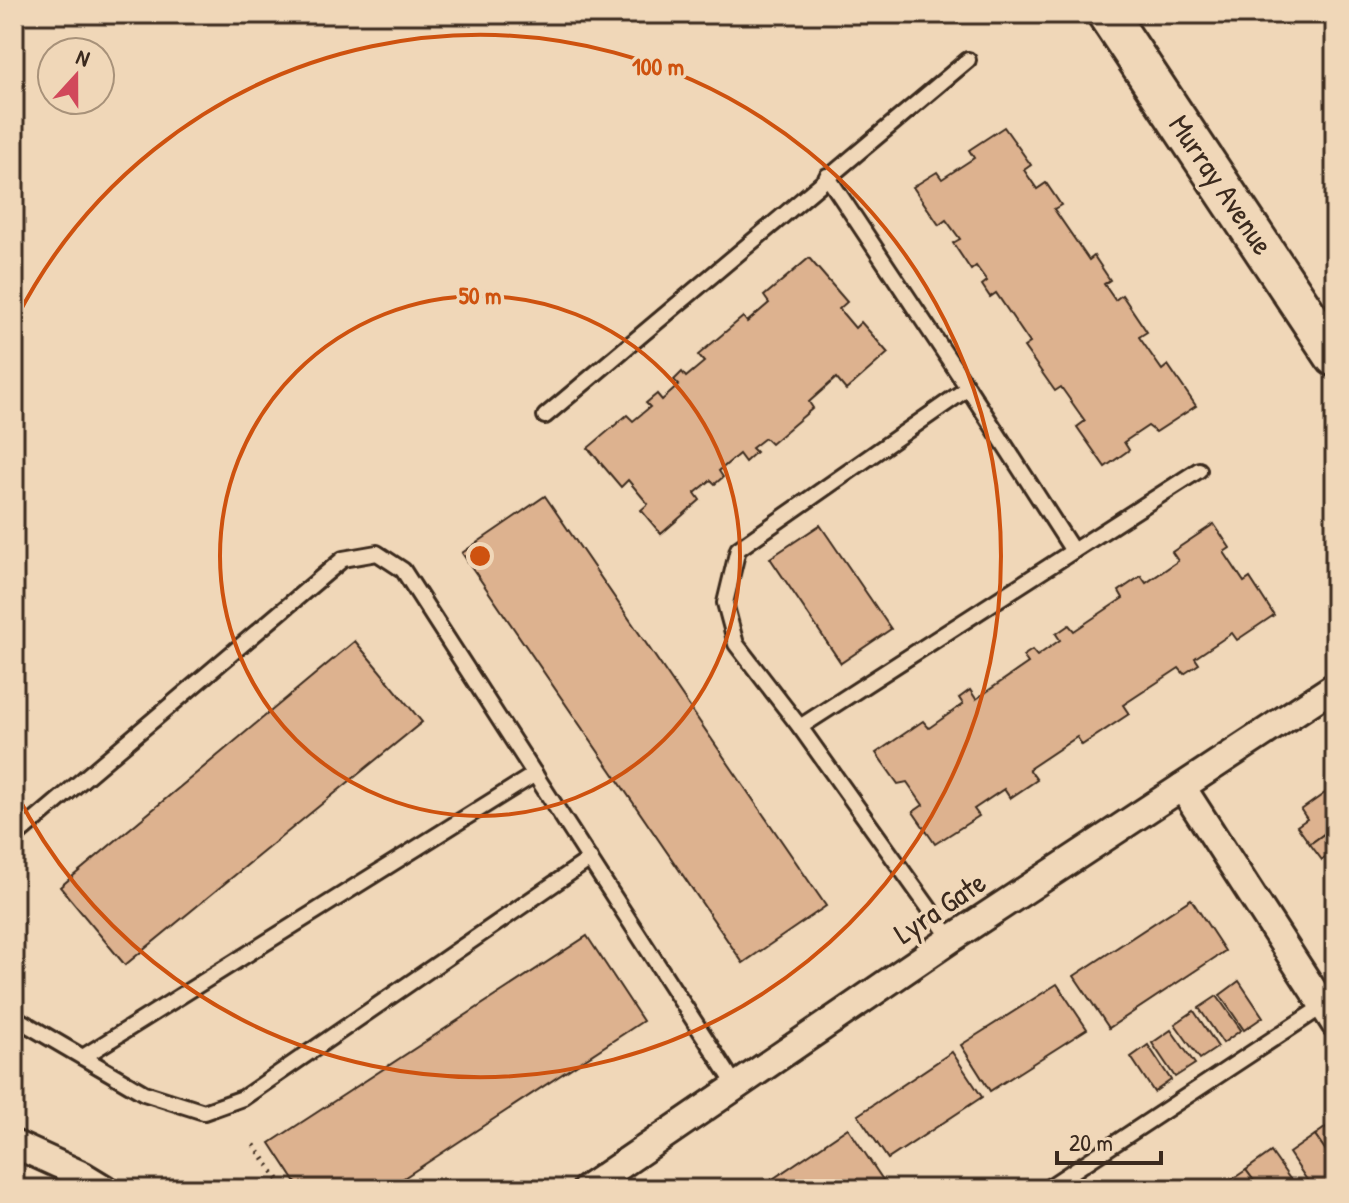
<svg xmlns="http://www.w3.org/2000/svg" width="1349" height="1203" viewBox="0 0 1349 1203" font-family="'Patrick Hand',sans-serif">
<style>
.building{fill:#ddb28f;stroke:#3b2a1e;stroke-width:2}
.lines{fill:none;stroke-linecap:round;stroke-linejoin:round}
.lane-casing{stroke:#3b2a1e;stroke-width:20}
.street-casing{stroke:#3b2a1e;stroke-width:32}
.secondary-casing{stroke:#3b2a1e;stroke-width:44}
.path{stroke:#3b2a1e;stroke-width:5;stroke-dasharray:2 6;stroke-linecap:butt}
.lane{stroke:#f0d7b8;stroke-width:14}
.street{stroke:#f0d7b8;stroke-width:26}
.secondary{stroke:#f0d7b8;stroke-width:38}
.ring{fill:none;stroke:#ce520f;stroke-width:4}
.labels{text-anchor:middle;stroke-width:7;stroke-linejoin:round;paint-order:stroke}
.street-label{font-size:30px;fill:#3b2a1e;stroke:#f0d7b8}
.centre{fill:#ce520f;stroke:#f0d7b8;stroke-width:4}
.ring-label{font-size:24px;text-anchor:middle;font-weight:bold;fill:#ce520f;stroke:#f0d7b8;stroke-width:7;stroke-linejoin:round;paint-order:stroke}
</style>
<rect width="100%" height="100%" fill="#f0d7b8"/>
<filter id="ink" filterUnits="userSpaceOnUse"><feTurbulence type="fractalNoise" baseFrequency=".0125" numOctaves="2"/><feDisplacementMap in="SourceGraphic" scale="16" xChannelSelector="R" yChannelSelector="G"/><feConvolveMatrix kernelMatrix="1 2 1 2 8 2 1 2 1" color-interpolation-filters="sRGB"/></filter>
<g filter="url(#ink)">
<g class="building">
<path d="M1004,127L1031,165L1024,170L1037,189L1046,183L1061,205L1054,209L1089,260L1094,256L1110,280L1104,284L1115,300L1122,295L1147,332L1139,337L1162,370L1168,365L1196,406L1156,432L1148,426L1124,442L1129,450L1105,467L1077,427L1085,421L1061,387L1055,391L1024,347L1030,343L996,293L990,297L982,285L987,281L976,266L971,270L953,243L960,239L946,220L939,225L913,187L937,172L942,179L974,158L969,150Z"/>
<path d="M809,258L847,302L839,309L855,328L861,322L888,353L846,390L836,378L809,402L813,408L771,444L765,438L752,448L756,452L745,462L739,454L719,471L723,477L715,484L711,480L695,493L700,500L661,534L641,510L648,504L628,480L621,487L588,448L627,415L633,421L650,407L646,403L657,394L662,400L679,385L674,380L682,372L686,377L704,362L698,355L743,317L747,322L769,303L764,296Z"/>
<path d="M545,496L826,906L743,963L462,553Z"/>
<path d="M1214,524L1230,548L1224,552L1244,582L1250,578L1274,615L1237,640L1232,633L1195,658L1199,664L1184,674L1179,668L1123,705L1129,714L1082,745L1077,737L1029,769L1037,780L1010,798L1004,789L974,809L979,816L935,844L913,812L923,805L907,782L898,784L876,753L923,721L929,728L963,704L959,698L970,690L976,699L1028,663L1023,656L1032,650L1037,656L1060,640L1056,634L1069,625L1074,631L1123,598L1119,591L1141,576L1146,583L1178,561L1172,552Z"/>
<path d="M820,525L891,629L841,663L770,558Z"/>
<path d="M355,641L422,722L125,965L60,887Z"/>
<path d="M1335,786V826L1310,844L1297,826L1307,819L1301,810Z"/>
<path d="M1335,826V856L1333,852L1322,860L1310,844Z"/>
<path d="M1191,899L1225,951L1109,1028L1074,976Z"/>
<path d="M587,936L643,1021L387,1189H300L270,1143Z"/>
<path d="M1239,981L1263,1017L1244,1030L1220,995Z"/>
<path d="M1057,984L1087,1029L990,1091L961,1045Z"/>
<path d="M1217,996L1241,1030L1223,1043L1199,1008Z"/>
<path d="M1194,1011L1218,1047L1200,1059L1175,1024Z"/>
<path d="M1171,1030L1195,1064L1175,1077L1152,1043Z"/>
<path d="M1148,1045L1171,1080L1154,1092L1131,1057Z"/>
<path d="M952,1052L982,1097L888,1159L858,1115Z"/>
<path d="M1335,1121V1164L1315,1135Z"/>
<path d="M848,1128L883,1180L870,1189H758Z"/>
<path d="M1315,1135L1335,1164V1189H1313L1289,1153Z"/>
<path d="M1271,1152L1297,1189H1260L1246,1170Z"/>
<path d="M1246,1170L1260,1189H1222L1221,1187Z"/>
</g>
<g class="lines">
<g class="lane-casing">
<g id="lane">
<path d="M827,176L968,388"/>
<path d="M545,416L968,60"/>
<path d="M800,727L736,644L725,603L738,549L968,388L1073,551"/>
<path d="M14,838L343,559L377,553L403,570L736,1086"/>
<path d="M951,939L800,727L1199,470"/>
<path d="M14,1017L144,1093L204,1112L243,1098L590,859"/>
<path d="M83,1057L535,774"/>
<path d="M1046,1189L1323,1006"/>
</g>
</g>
<g class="street-casing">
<g id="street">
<path d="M1182,787L1335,1024"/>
<path d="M14,1144L82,1175L105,1189"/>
<path d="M586,1189L951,939L1335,686"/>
</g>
</g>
<g class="secondary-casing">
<path id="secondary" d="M1107,14L1335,357"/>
</g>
<path class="path" d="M254,1145L285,1189"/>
<use href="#lane" class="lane"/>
<use href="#street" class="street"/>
<use href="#secondary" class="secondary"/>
</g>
</g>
<g class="ring">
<circle cx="480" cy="556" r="260"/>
<path d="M16 319A521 521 0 1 1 16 793"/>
</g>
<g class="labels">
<g class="street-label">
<text transform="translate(1221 185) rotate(56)" y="10">Murray Avenue</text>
<text transform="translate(940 908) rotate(-34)" y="10">Lyra Gate</text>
</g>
</g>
<circle cx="480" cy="556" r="12" class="centre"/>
<g class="ring-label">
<text x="658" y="75">100 m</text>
<text x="480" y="304">50 m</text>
</g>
<rect width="1349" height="1203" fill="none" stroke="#f0d7b8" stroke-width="48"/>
<rect x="24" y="24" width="1301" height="1155" fill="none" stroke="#3b2a1e" stroke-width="3" filter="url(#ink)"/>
<g transform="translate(76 76) rotate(21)"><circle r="38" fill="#f0d7b8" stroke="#a8927a" stroke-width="2"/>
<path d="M0-6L14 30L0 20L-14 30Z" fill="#d1495b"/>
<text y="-12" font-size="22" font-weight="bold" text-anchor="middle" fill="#3b2a1e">N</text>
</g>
<path d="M1057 1151v12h104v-12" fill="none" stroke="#3b2a1e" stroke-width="4"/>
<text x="1069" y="1151" font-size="24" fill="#3b2a1e" stroke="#f0d7b8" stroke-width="6" paint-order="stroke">20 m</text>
</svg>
